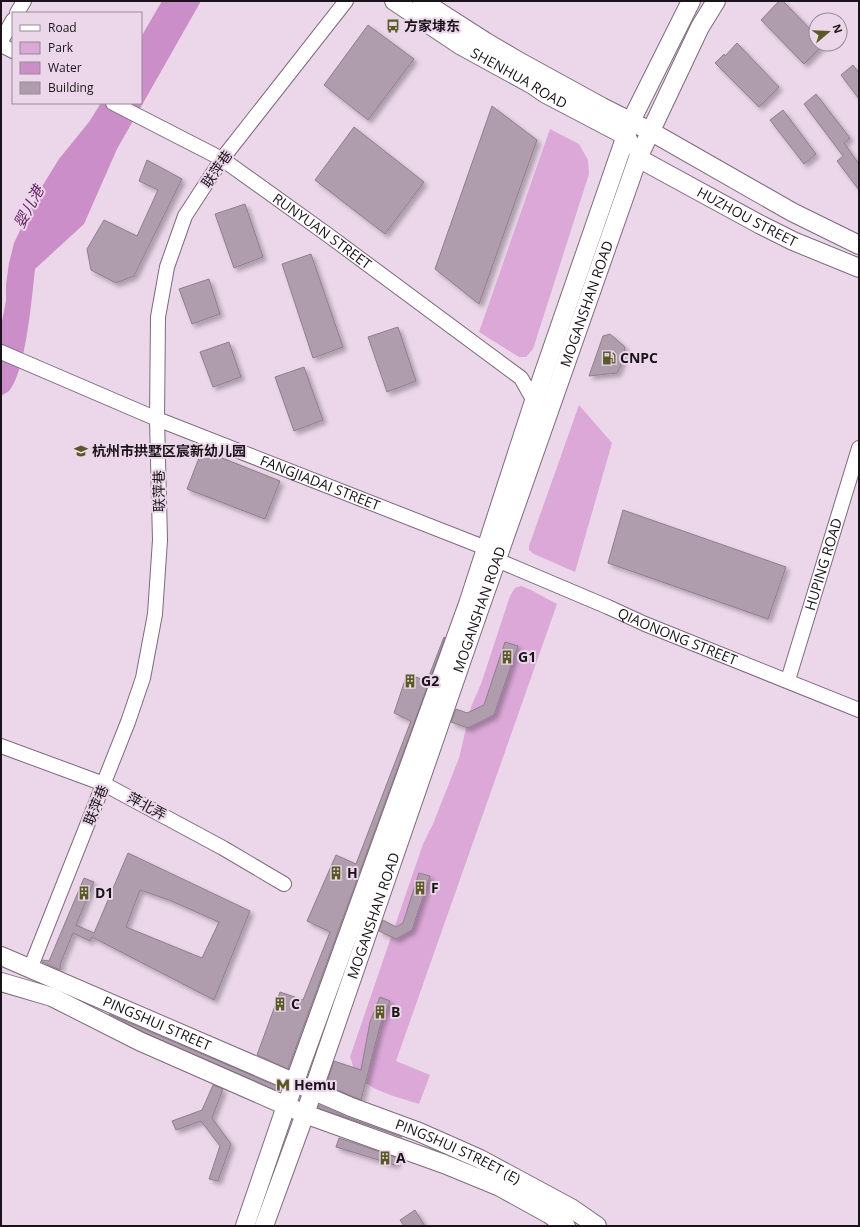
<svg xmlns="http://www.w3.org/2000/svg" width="860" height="1227" viewBox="0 0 860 1227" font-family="'Open Sans','Noto Sans SC',sans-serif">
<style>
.green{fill:#dba8d8}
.water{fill:#cc8ec9}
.building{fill:#af9cad;stroke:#8f7e8e;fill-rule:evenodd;filter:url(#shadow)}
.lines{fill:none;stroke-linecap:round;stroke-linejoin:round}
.minor-casing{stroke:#7d6b7b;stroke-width:16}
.major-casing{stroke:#7d6b7b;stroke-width:20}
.minor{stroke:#fff;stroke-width:14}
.major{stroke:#fff;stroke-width:18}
.labels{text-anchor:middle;stroke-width:4;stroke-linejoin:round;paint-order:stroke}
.poi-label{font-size:14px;font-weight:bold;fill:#1a1319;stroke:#ebd7e9;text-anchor:start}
.street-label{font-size:14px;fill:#1a1319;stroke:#ebd7e9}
.water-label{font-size:15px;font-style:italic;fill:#641a63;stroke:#ebd7e9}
</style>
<defs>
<filter id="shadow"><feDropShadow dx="3.5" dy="3.5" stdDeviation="2" flood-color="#0004"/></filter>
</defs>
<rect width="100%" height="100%" fill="#ebd7e9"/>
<g class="green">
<path d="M550,129L579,144L588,160L589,174L533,349L526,357H519L479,332Z"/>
<path d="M579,405L612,443L575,572L534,554L529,550V546Z"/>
<path d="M521,586L529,589L557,604L396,1061L430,1075L419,1104C401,1098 365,1090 355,1072C353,1068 352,1061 350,1057L423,844L433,824L459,758L471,707L481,684L510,596L515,588Z"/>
</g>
<path class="water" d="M162,1H201L117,149L84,224L35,269C32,296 26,372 9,391C7,393 3,394 1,396V326L6,301V284L9,263L14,243L38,193L59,159L89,122L101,103H141V37Z"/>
<g class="building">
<path d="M779,1H783L816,35V44H824L804,64L761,20Z"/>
<path d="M368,25L414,59L368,120L324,85Z"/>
<path d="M737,43L779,87L759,107L715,63L724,54L725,56Z"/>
<path d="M853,65L859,73V99L841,75Z"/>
<path d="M816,94L850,138L844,143L859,164V190L837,161L843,156L804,104Z"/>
<path d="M492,106L537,140L479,304L435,269Z"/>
<path d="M783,110L816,154L804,164L770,120Z"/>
<path d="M354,127L424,182L385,234L315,180Z"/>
<path d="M147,160L182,179L134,276L116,283L91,270L87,249L104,220L137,236L158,190L139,181Z"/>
<path d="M245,204L263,257L234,268L215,214Z"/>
<path d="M311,254L343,347L313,358L282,264Z"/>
<path d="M209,279L220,314L192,324L179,289Z"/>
<path d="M398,327L416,381L387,392L368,337Z"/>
<path d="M610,334L624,346L625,349L620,367L617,373L589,376L603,336Z"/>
<path d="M229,342L241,377L213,387L200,352Z"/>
<path d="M304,367L323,420L294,431L275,377Z"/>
<path d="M202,450L280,481L265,519L187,489Z"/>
<path d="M623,510L786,567L768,619L608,563Z"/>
<path d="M444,637L445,638L288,1069L257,1055L272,1014L280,992L303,1000L330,932L307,921L336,855L356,864L411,721L394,713L407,674L427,681Z"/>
<path d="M505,642L518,646L494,715L468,728L451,722L456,709L467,713L484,705Z"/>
<path d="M128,853L250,911L214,1000L92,937L90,941L73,933L61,962L60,970L42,962L43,960L49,961L84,878L94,882L76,925L94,933ZM140,890L169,900L219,922L202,958L126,927Z"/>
<path d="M419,873L430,876L412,930L396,939L379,931L383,920L396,927L403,923Z"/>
<path d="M380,997L390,1001L380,1026L361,1100L326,1085L334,1061L361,1070L370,1022Z"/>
<path d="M109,1014L281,1088L280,1092L143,1032Z"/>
<path d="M213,1085L223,1089L212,1118L231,1144L218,1181L209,1179L220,1146L201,1121L176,1130L172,1121L202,1110Z"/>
<path d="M319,1105L347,1117L402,1137L318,1108Z"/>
<path d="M339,1138L398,1158L395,1165L336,1147Z"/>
<path d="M415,1210L425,1226H404L400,1220Z"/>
</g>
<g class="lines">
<g class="minor-casing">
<g id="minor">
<path d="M17,13L24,1"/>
<path d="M1,41L13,20"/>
<path d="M1,45L13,51"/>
<path id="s1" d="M113,103L222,159L328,235L521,378L534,401"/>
<path id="s2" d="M1,352L157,419L486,548"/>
<path id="s3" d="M497,560L608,607L645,624L859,710"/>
<path id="s4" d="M788,680L859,448"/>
<path d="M1,746L104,784L223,848L284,884"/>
<path d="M30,969L128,722L143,678L155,614L160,540L157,419L158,317L167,267L185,216L222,159L346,1"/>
</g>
</g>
<g class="major-casing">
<g id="major">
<path id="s5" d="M394,1L460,45L533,85L546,94L626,136L631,145"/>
<path d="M422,1L486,42L520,62L602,107L650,131L792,212L859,245"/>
<path id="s6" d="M638,158L761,225L793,241L859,268"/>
<path id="s7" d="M1,956L351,1107L419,1132L480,1159L571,1208L597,1226"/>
<path d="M1,982L52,997L139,1041L305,1114L444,1164L500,1187L549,1214L566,1226"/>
<path d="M245,1226L286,1106L468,604L534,401L631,121L691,1"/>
<path id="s8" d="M264,1226L305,1114L478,613L638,158L700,27L716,1"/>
</g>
</g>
<use href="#minor" class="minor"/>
<use href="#major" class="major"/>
</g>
<defs>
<g id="bus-bare" transform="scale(1.08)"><path d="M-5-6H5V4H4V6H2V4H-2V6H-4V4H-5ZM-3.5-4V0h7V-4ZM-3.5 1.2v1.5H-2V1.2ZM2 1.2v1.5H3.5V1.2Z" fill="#5a5926" stroke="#ebd7e9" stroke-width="2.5" paint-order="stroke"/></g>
<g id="fuel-bare" transform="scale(1.08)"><path d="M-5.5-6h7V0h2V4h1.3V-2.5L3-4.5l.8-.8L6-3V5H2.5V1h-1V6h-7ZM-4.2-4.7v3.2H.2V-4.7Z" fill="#5a5926" stroke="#ebd7e9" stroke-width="2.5" paint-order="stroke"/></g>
<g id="school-bare" transform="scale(1.08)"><path d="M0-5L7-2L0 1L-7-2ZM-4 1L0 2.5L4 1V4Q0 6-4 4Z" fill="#5a5926" stroke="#ebd7e9" stroke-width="2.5" paint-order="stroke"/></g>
<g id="building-bare" transform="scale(1.08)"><path d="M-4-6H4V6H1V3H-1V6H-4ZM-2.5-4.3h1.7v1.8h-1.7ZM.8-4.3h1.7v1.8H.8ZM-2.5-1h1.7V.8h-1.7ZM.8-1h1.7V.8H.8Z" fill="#5a5926" stroke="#ebd7e9" stroke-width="2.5" paint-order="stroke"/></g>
<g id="metro-bare" transform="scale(1.08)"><path d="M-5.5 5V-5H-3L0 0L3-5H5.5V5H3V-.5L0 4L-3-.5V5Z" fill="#5a5926" stroke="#ebd7e9" stroke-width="2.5" paint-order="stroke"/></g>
</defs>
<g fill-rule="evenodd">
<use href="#bus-bare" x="393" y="26"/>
<use href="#fuel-bare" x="609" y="358"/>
<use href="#school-bare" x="81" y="451"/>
<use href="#building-bare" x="507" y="657"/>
<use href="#building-bare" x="410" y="681"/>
<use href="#building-bare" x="336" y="873"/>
<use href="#building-bare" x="420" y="888"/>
<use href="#building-bare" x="84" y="893"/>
<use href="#building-bare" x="280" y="1004"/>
<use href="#building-bare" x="380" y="1012"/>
<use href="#metro-bare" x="283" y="1085"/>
<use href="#building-bare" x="385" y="1158"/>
</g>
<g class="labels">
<g class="poi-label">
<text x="404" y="31">方家埭东</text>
<text x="620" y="363">CNPC</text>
<text x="92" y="456">杭州市拱墅区宸新幼儿园</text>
<text x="518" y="662">G1</text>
<text x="421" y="686">G2</text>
<text x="347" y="878">H</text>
<text x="431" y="893">F</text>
<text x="95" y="898">D1</text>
<text x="291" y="1009">C</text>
<text x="391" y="1017">B</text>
<text x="294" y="1090">Hemu</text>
<text x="396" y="1163">A</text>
</g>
<g class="street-label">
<text dy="5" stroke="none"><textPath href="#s5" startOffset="147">SHENHUA ROAD</textPath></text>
<text transform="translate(217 169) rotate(-55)" y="5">联萍巷</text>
<text dy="5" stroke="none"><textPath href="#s6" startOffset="124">HUZHOU STREET</textPath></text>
<text dy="5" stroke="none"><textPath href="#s1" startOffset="246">RUNYUAN STREET</textPath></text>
<text dy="5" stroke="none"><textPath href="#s8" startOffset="977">MOGANSHAN ROAD</textPath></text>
<text dy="5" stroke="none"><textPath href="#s2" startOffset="345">FANGJIADAI STREET</textPath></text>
<text transform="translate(159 491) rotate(-91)" y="5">联萍巷</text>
<text dy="5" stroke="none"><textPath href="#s4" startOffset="121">HUPING ROAD</textPath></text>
<text dy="5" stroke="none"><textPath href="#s8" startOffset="653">MOGANSHAN ROAD</textPath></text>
<text dy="5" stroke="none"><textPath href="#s3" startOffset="196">QIAONONG STREET</textPath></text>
<text transform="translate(96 805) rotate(-68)" y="5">联萍巷</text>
<text transform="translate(147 806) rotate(28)" y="5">萍北弄</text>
<text dy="5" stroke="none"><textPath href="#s8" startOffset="329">MOGANSHAN ROAD</textPath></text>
<text dy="5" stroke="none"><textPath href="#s7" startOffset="170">PINGSHUI STREET</textPath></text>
<text dy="5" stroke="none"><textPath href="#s7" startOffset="497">PINGSHUI STREET (E)</textPath></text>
</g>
<g class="water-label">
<text transform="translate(29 207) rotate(-62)" y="5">婴儿港</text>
</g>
</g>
<rect width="860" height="1227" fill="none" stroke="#1a1319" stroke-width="4"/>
<rect x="12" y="12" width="130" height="92" fill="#ebd7e9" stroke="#978996"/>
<rect x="20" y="25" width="20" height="6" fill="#ffffff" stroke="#978996"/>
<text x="48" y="32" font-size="12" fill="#1a1319">Road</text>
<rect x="20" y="42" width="20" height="12" fill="#dba8d8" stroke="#978996"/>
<text x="48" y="52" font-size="12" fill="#1a1319">Park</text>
<rect x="20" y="62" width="20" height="12" fill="#cc8ec9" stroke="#978996"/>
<text x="48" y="72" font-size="12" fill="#1a1319">Water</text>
<rect x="20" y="82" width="20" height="12" fill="#af9cad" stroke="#978996"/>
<text x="48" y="92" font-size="12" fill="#1a1319">Building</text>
<g transform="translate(828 32) rotate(71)"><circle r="19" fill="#ebd7e9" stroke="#978996"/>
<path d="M0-3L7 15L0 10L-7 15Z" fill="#5a5926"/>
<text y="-6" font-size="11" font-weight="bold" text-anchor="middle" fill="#1a1319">N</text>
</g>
</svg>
